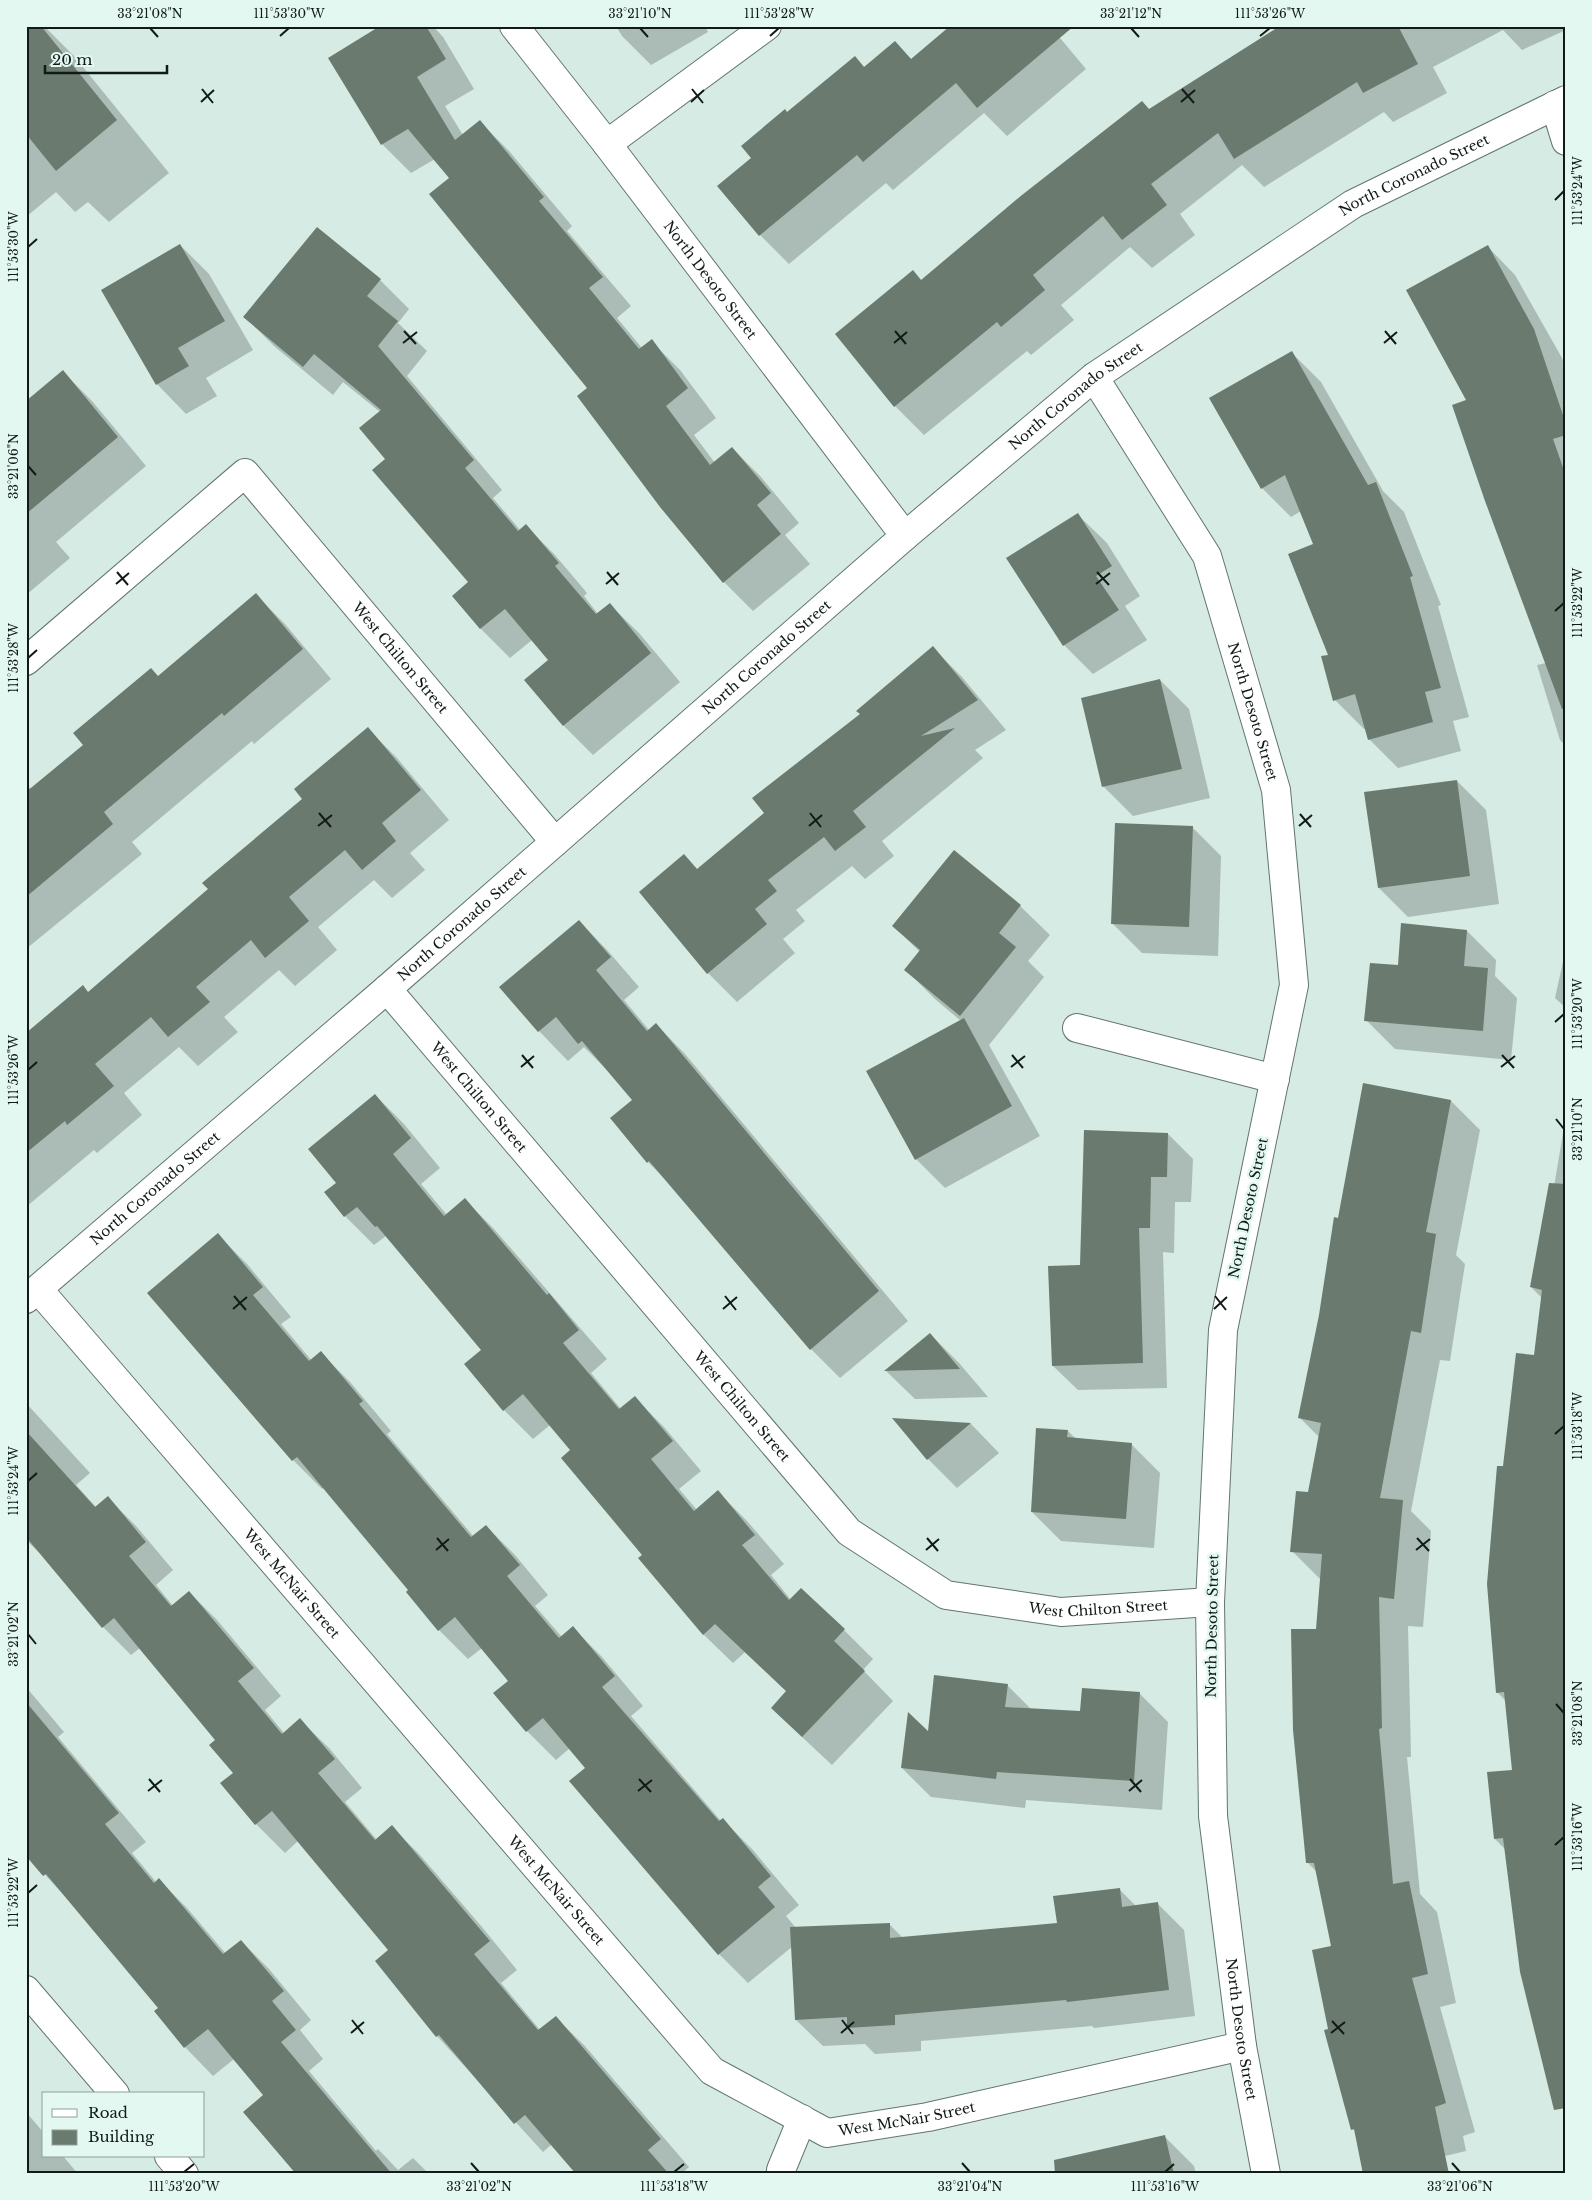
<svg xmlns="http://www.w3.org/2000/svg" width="1592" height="2200" viewBox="0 0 1592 2200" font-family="'Libre Baskerville',serif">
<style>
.shadow{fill:#0003}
.building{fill:#6b7a6f}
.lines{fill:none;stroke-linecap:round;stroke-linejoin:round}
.street-casing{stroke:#62756f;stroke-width:30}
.street{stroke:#fff;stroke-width:28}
.ticks{fill:none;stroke:#121a18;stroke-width:2}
.labels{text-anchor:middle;stroke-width:5;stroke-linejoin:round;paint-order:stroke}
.street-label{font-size:14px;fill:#121a18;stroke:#e2f8f1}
.neatline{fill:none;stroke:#121a18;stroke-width:2}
.ticks-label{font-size:12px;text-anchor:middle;fill:#121a18}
</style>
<rect width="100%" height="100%" fill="#d5ebe3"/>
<g class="shadow">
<path d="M26,26H44L74,56L169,173L109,222L88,202L75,212L56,192L26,217Z"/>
<path d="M383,26H433L443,37L474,89L445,106L463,135L480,122L509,151L572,226L567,231L631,306L617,318L642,348L651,341L680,370L716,418L694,435L715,463L732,448L761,477L799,523L785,535L810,564L753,611L724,582L588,389L451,178L435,159L411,173L382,144Z"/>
<path d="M616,26H705L708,32L651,65L622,36Z"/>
<path d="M1050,26L1086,69L1007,136L984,113L893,190L886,183L789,264L760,235L719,186L753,158L787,114L855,57L865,68L895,42L912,60Z"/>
<path d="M1283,26H1566V30L1522,50L1503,30L1433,67L1447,93L1393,122L1384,112L1264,187L1242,165L1180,214L1195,235L1152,268L1130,247L1061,305L1074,320L1031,355L1027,351L924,435L895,406L913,272L922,281L1150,110Z"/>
<path d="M180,245L209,274L253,350L206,378L217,396L186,414L157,384L102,290Z"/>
<path d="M1488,247L1515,275L1562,358L1566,371V746L1560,740L1537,665L1546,663L1468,401Z"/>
<path d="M380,280L409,309L398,323L427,351L407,376L502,490L493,498L520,530L526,526L555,555L587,593L584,596L598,614L609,604L639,633L680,682L593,755L564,726L526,680L549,660L532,640L510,658L481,629L454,596L470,582L387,459L380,412L343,382L333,395L274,346L245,317Z"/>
<path d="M1292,353L1321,382L1383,491L1404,512L1441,605L1438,606L1469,717L1453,721L1461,751L1398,768L1369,739L1366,729H1364L1335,700L1315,545L1301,511L1291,517L1262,488Z"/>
<path d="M63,372L92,401L146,466L56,542L70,558L26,595V403Z"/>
<path d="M1077,514L1107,543L1140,596L1125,606L1147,640L1093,674L1064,645Z"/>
<path d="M256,595L285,624L331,679L254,744L252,741L132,842L142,854L26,949V784L31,789L85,745L158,677Z"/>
<path d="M933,648L962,677L1006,730L975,750L983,758L882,841L894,856L865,879L852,866L796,910L805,921L783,939L795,953L737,1002L708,973L698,870L766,813L861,715Z"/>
<path d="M1160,680L1189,709L1210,798L1133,816L1104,787Z"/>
<path d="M368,729L397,758L449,820L410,853L425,870L392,898L374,880L318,927L337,950L295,986L279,970L224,1017L238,1032L198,1066L179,1047L124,1093L142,1115L97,1153L94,1150L26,1207V1034L89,993L209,889L304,799Z"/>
<path d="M1457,781L1486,810L1499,904L1408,917L1379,888Z"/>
<path d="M1192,827L1221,856L1218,956L1142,953L1113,924Z"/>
<path d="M954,852L1020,906L1050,935L1028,961L1044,977L989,1045L1040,1136L945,1188L916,1159L961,1021L935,999L906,970L920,952L893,926Z"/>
<path d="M579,921L608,951L639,987L624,1000L649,1030L656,1024L685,1054L908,1321L840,1378L811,1349L672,1186L648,1162L633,1100L609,1072L584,1047L568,1061L539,1031Z"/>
<path d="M1467,931L1496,960L1495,976L1517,998L1511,1060L1395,1049L1366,1020L1399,967Z"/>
<path d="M1566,948V1008L1555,998Z"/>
<path d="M1364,1085L1451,1101L1480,1130L1456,1255L1465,1264L1450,1361L1440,1360L1411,1511L1431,1531L1423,1627L1408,1626L1411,1757H1407L1420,1894L1437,1912L1456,2003L1440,2007L1475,2132L1463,2136L1466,2151L1420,2162L1352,2129L1332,1947L1317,1872L1308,1863L1321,1580L1292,1551L1309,1493L1320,1438L1300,1418Z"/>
<path d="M375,1095L404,1124L440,1168L421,1184L447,1215L465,1200L494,1229L607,1359L591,1373L621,1409L635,1398L664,1427L701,1471L679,1489L697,1510L718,1492L747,1521L784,1564L771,1575L791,1600L844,1630L873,1659L863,1670L893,1701L832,1765L802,1737L787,1692L745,1652L733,1663L703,1634L643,1555L572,1450L550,1425L533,1439L504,1410L483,1350L386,1236L374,1245L345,1216L337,1183Z"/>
<path d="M1566,1115V2109L1551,2094L1506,1850L1495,1839L1514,1771L1506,1701L1497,1692L1504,1468L1535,1356L1542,1298L1531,1287L1553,1193Z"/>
<path d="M1168,1134L1193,1159L1191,1202H1175L1174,1253L1163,1252L1167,1388L1078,1390L1053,1366L1081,1266Z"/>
<path d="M218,1235L247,1264L291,1317L281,1324L312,1361L321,1353L350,1382L391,1431L387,1434L474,1537L486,1526L515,1555L548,1595L535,1606L562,1637L573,1628L602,1657L643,1706L631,1716L721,1821L723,1820L752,1849L799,1905L786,1916L796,1928L889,1924L903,1938L1058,1924L1119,1889L1136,1906L1158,1904L1184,1930L1195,2016L1094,2028L1092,2026L921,2041V2051L875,2054L865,2044L823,2046L796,2020L793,1946L748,1983L719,1954L570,1781L586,1768L570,1748L556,1760L527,1731L510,1681L482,1648L468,1659L439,1630L407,1592L410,1590L324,1487L322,1489L293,1460Z"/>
<path d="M930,1334L959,1363L988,1397L915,1399L886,1371Z"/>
<path d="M26,1403L90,1473L76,1485L96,1507L108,1498L136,1526L173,1570L156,1585L173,1606L189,1592L217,1620L281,1696L265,1710L284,1733L300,1720L329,1748L362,1788L345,1802L377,1840L392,1827L420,1855L482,1927L517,1970L501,1983L540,2030L555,2017L584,2045L689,2167L681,2174H578L552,2144L543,2152L437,2036L376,1961L390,1950L298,1841L285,1853L256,1824L222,1783L234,1773L217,1740L140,1648L131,1655L103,1627L48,1561L26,1540Z"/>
<path d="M895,1419L971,1424L999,1453L957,1488L928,1459Z"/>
<path d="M1068,1431L1076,1439L1131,1444L1160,1473L1154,1548L1061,1541L1032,1512Z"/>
<path d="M1007,1685L1032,1710L1081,1713L1139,1693L1168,1722L1162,1810L1026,1800L1025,1808L931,1797L902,1768L929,1733Z"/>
<path d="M26,1687L64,1732L58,1737L146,1842L132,1853L156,1882L159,1880L187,1908L226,1954L241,1941L269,1969L311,2020L300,2030L323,2059L309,2071L376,2151L378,2149L398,2170L413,2158L429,2174H297L265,2095L234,2059L213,2076L185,2047L156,2011L160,2008L71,1903L26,1854Z"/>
<path d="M26,2112L44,2133V2156H63L78,2174H26Z"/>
<path d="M1165,2137L1194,2166L1196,2174H1103Z"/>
</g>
<g class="building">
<path d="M26,26H41L117,120L56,171L26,134Z"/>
<path d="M380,26H426L446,59L417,77L455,140L480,120L544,197L539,201L603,277L589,288L639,349L652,339L688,388L666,406L710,465L732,447L771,493L757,505L781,534L723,583L660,507L577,396L587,388L429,194L449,178L408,129L381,145L328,58Z"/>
<path d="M950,26H1074L977,108L956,83L863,162L857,155L759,236L717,186L751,158L741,146L785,109L787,112L855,56L864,67L895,41L911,59Z"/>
<path d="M1280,26H1398L1418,64L1363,93L1357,82L1234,159L1218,133L1151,184L1167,205L1122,240L1103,216L1033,275L1045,290L1001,327L997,322L894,407L835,334L913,270L921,280L1022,195L1142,101L1149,109Z"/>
<path d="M317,227L381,279L367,296L398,321L378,346L474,460L465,468L518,531L526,524L559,563L555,566L596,614L610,603L651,653L563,726L524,680L548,660L505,609L480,629L452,596L468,582L372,470L385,459L359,428L381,410L314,354L303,367L243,317Z"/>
<path d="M180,244L225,321L178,348L189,366L156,385L101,290Z"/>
<path d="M1488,245L1534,329L1566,424V435L1553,439L1566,476V709H1562L1485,501L1452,405L1466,400L1406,290Z"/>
<path d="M1292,351L1368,485L1376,482L1413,576L1410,577L1441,688L1425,692L1433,722L1368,740L1355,694L1333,701L1321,656L1328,655L1288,554L1313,544L1285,475L1261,489L1209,398Z"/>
<path d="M63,370L118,437L26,514V401Z"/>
<path d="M1078,513L1112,566L1096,576L1119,610L1063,646L1006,558Z"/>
<path d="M256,593L303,649L224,716L222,713L104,812L113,824L26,897V792L83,745L73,733L151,668L158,676Z"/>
<path d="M933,646L978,700L921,736L955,728L853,811L866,827L835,851L824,837L768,880L777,891L755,909L767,924L707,974L639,892L684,854L697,869L764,813L752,798L860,714L856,711Z"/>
<path d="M1160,679L1182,769L1102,787L1081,698Z"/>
<path d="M368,727L421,790L382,823L396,841L362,870L345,850L289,897L309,921L265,958L251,940L196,987L210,1002L168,1037L151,1017L95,1064L114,1086L67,1125L65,1121L26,1153V1033L83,985L88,992L208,889L202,883L302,799L294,789Z"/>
<path d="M1457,780L1470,876L1378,888L1364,792Z"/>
<path d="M1115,823L1193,826L1189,927L1111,924Z"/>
<path d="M954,850L1021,905L999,933L1016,947L960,1016L904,970L920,950L892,926Z"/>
<path d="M579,920L611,957L596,970L647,1031L656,1023L879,1291L810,1350L649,1161L647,1163L610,1118L632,1100L582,1041L578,1044L556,1017L538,1032L499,987Z"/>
<path d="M1401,923L1467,930L1464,966L1488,968L1483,1031L1364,1021L1370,963L1398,965Z"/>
<path d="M964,1018L1012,1106L915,1160L866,1071Z"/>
<path d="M1363,1083L1451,1100L1426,1232L1436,1234L1421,1333L1411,1331L1380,1498L1403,1500L1394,1599L1379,1597L1382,1728L1379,1729L1393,1884L1409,1881L1428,1974L1412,1978L1446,2103L1435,2107L1449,2174H1363L1354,2129L1351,2130L1324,2030L1328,2029L1312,1950L1331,1946L1314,1863H1306L1293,1730L1291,1629H1316L1322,1554L1290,1552L1296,1491L1308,1492L1321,1423L1298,1418L1319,1315L1334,1217L1338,1218Z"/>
<path d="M375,1094L411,1138L393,1154L444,1216L465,1198L547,1295L549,1293L579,1330L563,1343L619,1409L635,1396L673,1441L651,1459L694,1511L718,1490L755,1535L742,1545L789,1600L801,1588L845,1629L834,1641L865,1671L802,1737L771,1708L786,1691L715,1624L703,1635L638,1558L642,1555L561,1458L570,1450L523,1394L503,1411L464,1364L481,1350L377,1226L375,1227L357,1207L344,1217L324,1192L336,1183L308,1149Z"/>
<path d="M1084,1130L1168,1133L1167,1177H1151L1150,1228H1139L1143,1363L1052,1366L1048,1266L1080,1265Z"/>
<path d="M1549,1183L1566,1184V2108L1554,2110L1520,1972L1503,1838L1494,1839L1487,1772L1512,1770L1504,1692L1496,1693L1487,1584L1497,1466H1503L1516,1353L1534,1355L1542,1290L1530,1287Z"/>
<path d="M218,1233L263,1287L253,1295L309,1361L321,1351L363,1401L359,1404L471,1537L486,1525L520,1565L507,1576L559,1638L573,1626L615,1676L602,1687L719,1821L723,1818L771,1876L758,1887L775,1907L718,1955L569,1781L585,1768L543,1718L526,1732L493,1693L508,1681L455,1617L438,1631L406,1592L408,1590L297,1457L292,1461L147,1293Z"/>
<path d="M930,1333L960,1369L884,1371Z"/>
<path d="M892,1418L971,1423L927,1460Z"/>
<path d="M1036,1428L1068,1430L1067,1437L1132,1443L1126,1519L1031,1512Z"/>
<path d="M26,1431L95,1507L108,1496L146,1542L129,1556L171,1606L189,1591L254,1668L238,1681L282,1734L300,1718L335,1759L318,1773L375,1840L392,1825L490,1941L474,1954L538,2030L556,2016L661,2139L648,2150L669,2174H576L525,2115L514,2124L439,2035L436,2037L375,1961L388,1950L272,1811L255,1825L220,1783L233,1773L209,1745L215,1740L114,1618L102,1628L26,1537Z"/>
<path d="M934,1675L1008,1684L1005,1707L1080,1711L1082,1688L1140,1692L1134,1781L997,1772L996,1779L901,1768L908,1712L928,1731Z"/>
<path d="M26,1702L119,1813L105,1824L154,1883L159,1878L223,1954L241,1940L284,1991L272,2001L296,2030L281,2042L392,2174H296L243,2112L263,2095L208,2029L184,2048L154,2011L158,2008L46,1874L43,1876L26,1856Z"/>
<path d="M1120,1888L1122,1907L1158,1902L1169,1990L1067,2002L1066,2000L895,2015V2025L847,2028V2017L795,2020L790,1927L890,1923V1938L1057,1923L1053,1896Z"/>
<path d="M1165,2135L1174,2174H1055L1054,2160Z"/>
</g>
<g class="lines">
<g class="street-casing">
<g id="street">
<path id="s1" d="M514,26L607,144L905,536"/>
<path d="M1555,105L1566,141"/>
<path d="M607,144L767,26"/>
<path id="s2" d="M1094,377L1207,556L1276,790L1294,985L1223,1330L1210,1602L1213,1816L1242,2046L1266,2174"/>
<path id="s3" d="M26,661L245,473L555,842"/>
<path id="s4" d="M387,989L849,1532L946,1595L1061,1612L1210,1602"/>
<path d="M1077,1028L1275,1079"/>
<path id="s5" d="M38,1289L712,2071L827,2133L928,2117L1242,2046"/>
<path id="s6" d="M26,1299L387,989L905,536L1094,377L1353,204L1566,100"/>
<path d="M26,1990L115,2094"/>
<path d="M169,2156L184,2174"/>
<path d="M781,2170L802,2119"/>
</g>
</g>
<use href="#street" class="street"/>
</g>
<path class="ticks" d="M150,28L158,37M640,28L648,37M1131,28L1139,37M280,36L289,28M770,36L779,28M1260,36L1270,28M202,89L213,103M692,89L703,103M1182,89L1194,103M201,102L214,90M691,102L704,90M1181,102L1195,90M1555,200L1564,191M28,247L37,239M404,331L416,344M895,331L906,344M1385,331L1396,344M403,343L417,332M894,343L907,332M1384,343L1397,332M28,466L36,475M117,572L128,585M607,572L618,585M1097,572L1109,585M116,584L129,573M606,584L619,573M1096,584L1110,573M1555,611L1564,603M28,658L37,650M319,813L331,827M810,813L821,827M1300,814L1311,827M318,826L332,815M809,826L822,815M1299,826L1312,815M1555,1022L1564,1014M522,1055L533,1068M1012,1055L1023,1068M1502,1055L1514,1068M521,1067L534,1056M1011,1067L1025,1056M1501,1067L1515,1056M28,1070L37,1062M1556,1119L1564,1129M234,1296L246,1310M725,1296L736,1310M1215,1296L1226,1310M233,1309L247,1297M723,1309L737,1297M1214,1309L1227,1297M1555,1434L1564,1426M28,1481L37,1473M437,1538L448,1551M927,1538L938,1551M1417,1538L1429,1551M436,1550L449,1539M926,1550L939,1539M1416,1550L1430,1539M28,1634L36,1644M1556,1704L1564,1713M149,1779L160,1792M639,1779L651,1792M1130,1779L1141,1792M148,1791L162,1780M638,1791L652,1780M1129,1791L1142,1780M1555,1845L1564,1837M28,1893L37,1885M352,2020L363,2034M842,2020L853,2034M1332,2021L1344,2034M351,2033L364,2022M841,2033L854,2022M1331,2033L1345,2022M471,2163L479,2172M962,2163L970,2172M1452,2163L1460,2172M184,2172L194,2164M674,2172L684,2164M1165,2172L1174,2164"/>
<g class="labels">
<g class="street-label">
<text dy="5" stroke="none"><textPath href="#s6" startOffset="1790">North Coronado Street</textPath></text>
<text dy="5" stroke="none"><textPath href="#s1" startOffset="321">North Desoto Street</textPath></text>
<text dy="5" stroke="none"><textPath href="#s6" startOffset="1385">North Coronado Street</textPath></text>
<text dy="5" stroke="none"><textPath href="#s6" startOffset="980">North Coronado Street</textPath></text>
<text dy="5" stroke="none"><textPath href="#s3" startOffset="530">West Chilton Street</textPath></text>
<text dy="5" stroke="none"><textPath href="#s2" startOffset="374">North Desoto Street</textPath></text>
<text dy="5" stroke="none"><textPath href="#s6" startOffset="575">North Coronado Street</textPath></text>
<text dy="5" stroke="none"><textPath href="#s4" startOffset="142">West Chilton Street</textPath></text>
<text dy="5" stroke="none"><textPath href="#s6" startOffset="170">North Coronado Street</textPath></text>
<text transform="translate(1248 1208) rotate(-78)" y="5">North Desoto Street</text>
<text dy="5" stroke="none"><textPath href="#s4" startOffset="548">West Chilton Street</textPath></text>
<text dy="5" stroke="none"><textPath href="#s5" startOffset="389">West McNair Street</textPath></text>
<text dy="5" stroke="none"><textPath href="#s4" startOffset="982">West Chilton Street</textPath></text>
<text transform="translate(1212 1626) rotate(-89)" y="5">North Desoto Street</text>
<text dy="5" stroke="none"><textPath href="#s5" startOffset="794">West McNair Street</textPath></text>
<text dy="5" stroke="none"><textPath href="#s2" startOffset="1705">North Desoto Street</textPath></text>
<text dy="5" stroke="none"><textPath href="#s5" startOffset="1244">West McNair Street</textPath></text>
</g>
</g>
<rect width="1592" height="2200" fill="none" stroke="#e2f8f1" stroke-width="55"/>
<rect x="42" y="2092" width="162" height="65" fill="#e2f8f1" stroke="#8f9f9a"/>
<rect x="52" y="2109" width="25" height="8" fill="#ffffff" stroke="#8f9f9a"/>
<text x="88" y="2118" font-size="15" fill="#121a18">Road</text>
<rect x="52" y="2130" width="25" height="15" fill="#6b7a6f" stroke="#8f9f9a"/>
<text x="88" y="2142" font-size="15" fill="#121a18">Building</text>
<path d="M45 65v8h122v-8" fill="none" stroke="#121a18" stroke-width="2.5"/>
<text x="52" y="65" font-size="15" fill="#121a18" stroke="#e2f8f1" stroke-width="4" paint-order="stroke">20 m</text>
<rect x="28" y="28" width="1536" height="2144" class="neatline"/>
<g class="ticks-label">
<text x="150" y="18">33°21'08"N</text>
<text x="289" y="18">111°53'30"W</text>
<text x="640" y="18">33°21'10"N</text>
<text x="779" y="18">111°53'28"W</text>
<text x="1131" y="18">33°21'12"N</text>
<text x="1270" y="18">111°53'26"W</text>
<text transform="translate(1578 191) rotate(-90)" y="4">111°53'24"W</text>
<text transform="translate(14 247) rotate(-90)" y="4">111°53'30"W</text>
<text transform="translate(14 466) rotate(-90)" y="4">33°21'06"N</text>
<text transform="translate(1578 603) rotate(-90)" y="4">111°53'22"W</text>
<text transform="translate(14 658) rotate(-90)" y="4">111°53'28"W</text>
<text transform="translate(1578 1014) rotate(-90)" y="4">111°53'20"W</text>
<text transform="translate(14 1070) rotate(-90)" y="4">111°53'26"W</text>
<text transform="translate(1578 1129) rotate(-90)" y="4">33°21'10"N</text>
<text transform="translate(1578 1426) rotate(-90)" y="4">111°53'18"W</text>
<text transform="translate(14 1481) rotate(-90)" y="4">111°53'24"W</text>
<text transform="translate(14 1634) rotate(-90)" y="4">33°21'02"N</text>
<text transform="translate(1578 1713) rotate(-90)" y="4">33°21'08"N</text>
<text transform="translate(1578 1837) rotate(-90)" y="4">111°53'16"W</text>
<text transform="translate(14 1893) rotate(-90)" y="4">111°53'22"W</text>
<text x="184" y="2191">111°53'20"W</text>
<text x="479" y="2191">33°21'02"N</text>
<text x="674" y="2191">111°53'18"W</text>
<text x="970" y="2191">33°21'04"N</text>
<text x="1165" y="2191">111°53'16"W</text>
<text x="1460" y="2191">33°21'06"N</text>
</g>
</svg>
